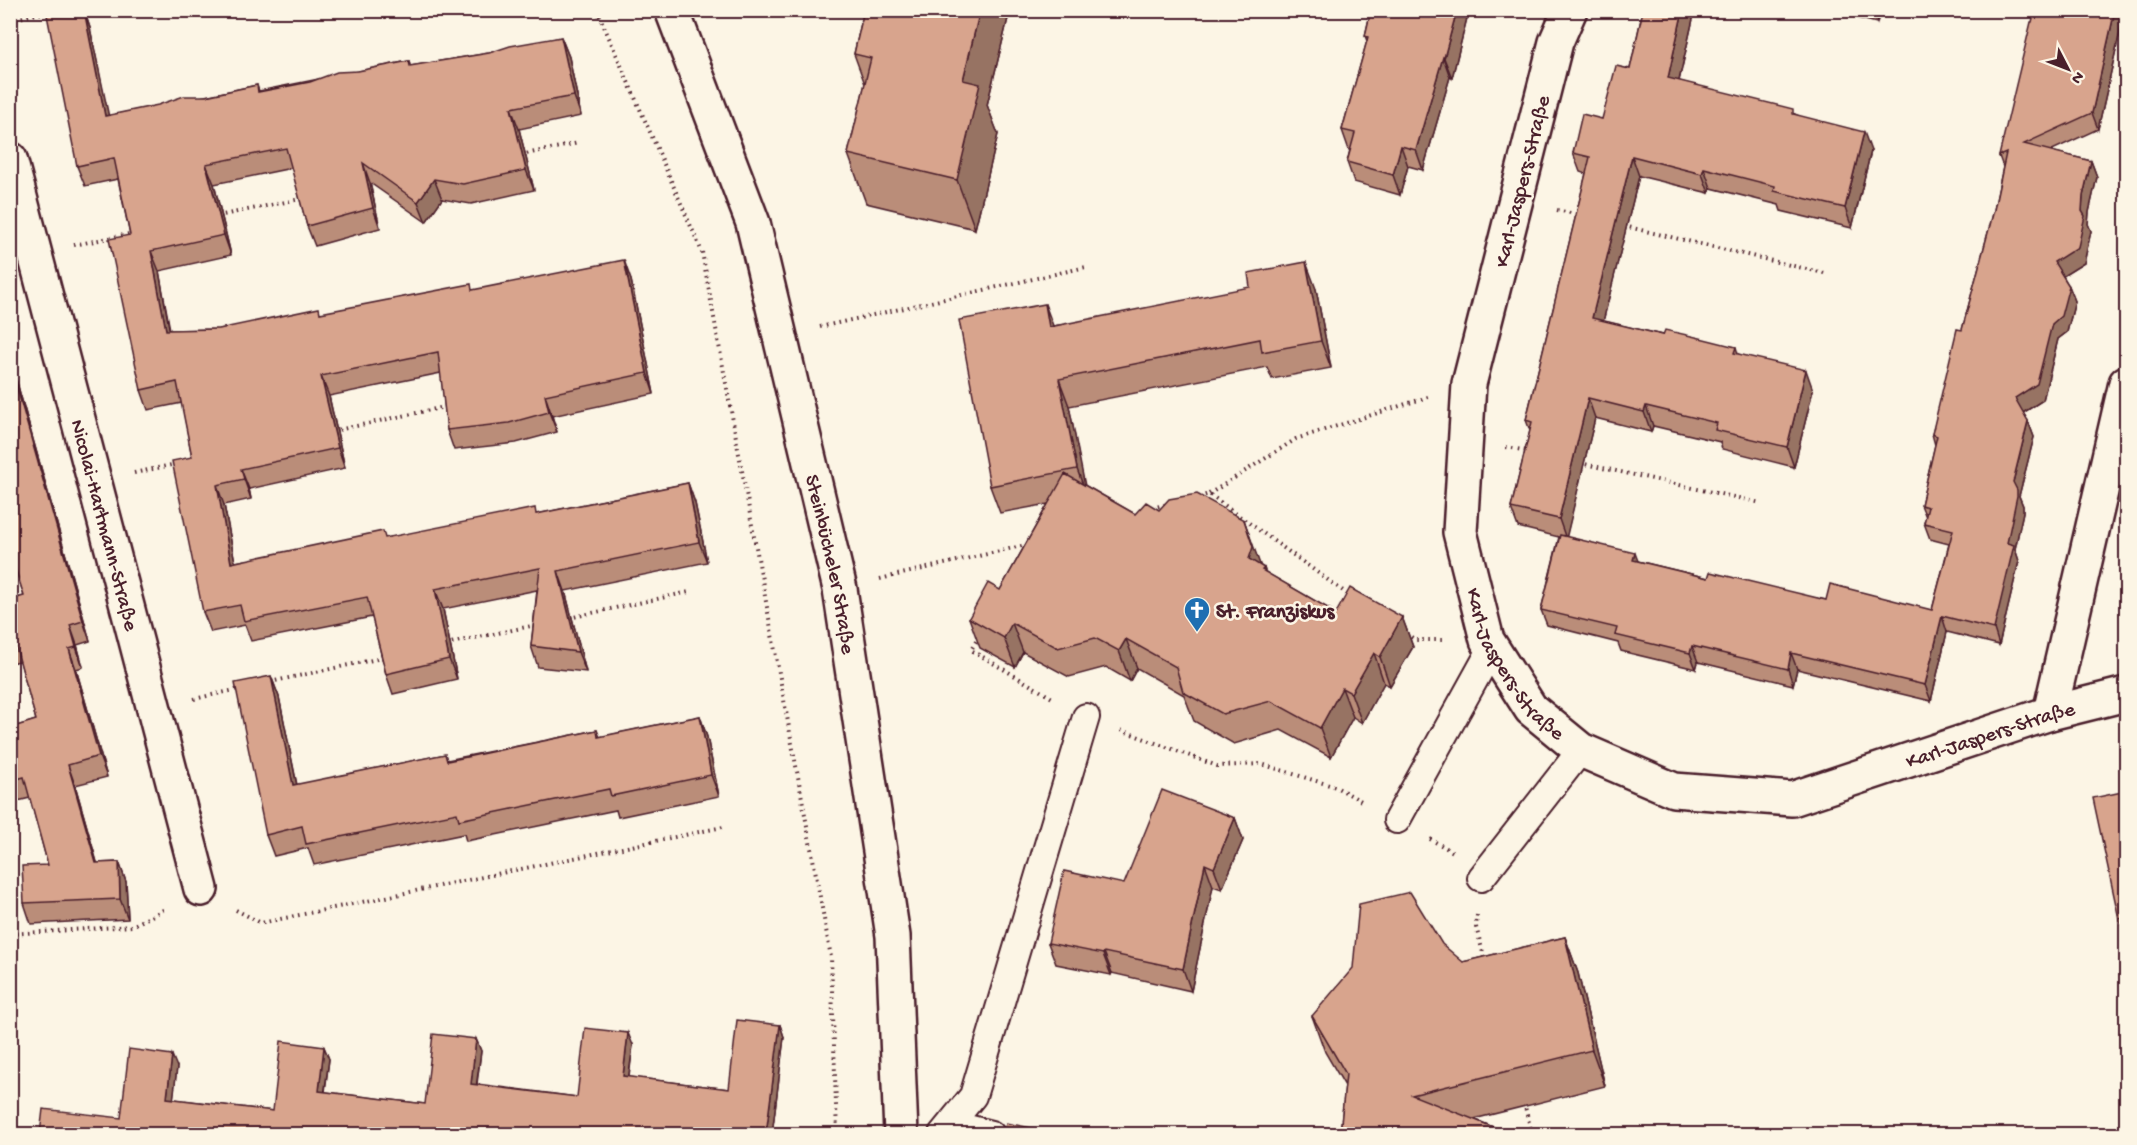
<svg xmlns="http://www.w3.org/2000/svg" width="2137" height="1145" viewBox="0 0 2137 1145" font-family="'Gochi Hand',sans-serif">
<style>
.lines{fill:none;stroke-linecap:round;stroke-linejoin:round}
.service-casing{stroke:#4a1f2b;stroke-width:30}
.minor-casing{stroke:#4a1f2b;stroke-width:38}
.tertiary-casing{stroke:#4a1f2b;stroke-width:38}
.path{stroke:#4a1f2b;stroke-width:4;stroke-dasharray:1.5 4.5;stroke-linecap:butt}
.service{stroke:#fcf5e5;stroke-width:26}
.minor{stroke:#fcf5e5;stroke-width:33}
.tertiary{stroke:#fcf5e5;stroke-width:33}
.wall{fill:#ba8d79;stroke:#4a1f2b;stroke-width:1.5}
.shaded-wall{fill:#977363;stroke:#4a1f2b;stroke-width:1.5}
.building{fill:#d8a48d;stroke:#4a1f2b;stroke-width:1.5}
.labels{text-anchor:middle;stroke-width:5;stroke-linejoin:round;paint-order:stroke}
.street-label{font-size:21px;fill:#4a1f2b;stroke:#fcf5e5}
.poi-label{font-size:21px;font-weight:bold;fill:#4a1f2b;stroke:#fcf5e5;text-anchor:start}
</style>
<rect width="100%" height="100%" fill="#fcf5e5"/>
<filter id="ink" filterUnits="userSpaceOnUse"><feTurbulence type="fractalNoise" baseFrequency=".0167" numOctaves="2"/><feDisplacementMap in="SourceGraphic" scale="12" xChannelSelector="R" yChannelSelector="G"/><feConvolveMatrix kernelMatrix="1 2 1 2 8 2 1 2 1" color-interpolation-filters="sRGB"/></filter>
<g filter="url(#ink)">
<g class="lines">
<g class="service-casing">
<g id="service">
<path d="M1397,820L1492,648"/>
<path d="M1481,878L1581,750"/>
<path d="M952,1124L991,1134"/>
<path d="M942,1134L973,1096L1086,717"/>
</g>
</g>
<g class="minor-casing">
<g id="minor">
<path id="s1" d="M1570,10L1556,42L1469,384L1460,532L1487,640L1531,709L1581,750L1674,790L1792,799L2050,713L2126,694"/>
<path id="s2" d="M10,159L201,889"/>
<path d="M2050,713L2126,383"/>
</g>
</g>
<g class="tertiary-casing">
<g id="tertiary">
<path id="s3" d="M672,10L753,223L840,589L893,936L901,1134"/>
</g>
</g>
<g class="path">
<path d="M597,10L702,252L831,957L837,1134"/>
<path d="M10,20L55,10"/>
<path d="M521,155L579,143"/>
<path d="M1557,210L1579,215"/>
<path d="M218,216L305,198"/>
<path d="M1624,226L1828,274"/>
<path d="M74,245L134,233"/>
<path d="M820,327L1086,267"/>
<path d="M333,431L449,406"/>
<path d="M1506,447L1528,451"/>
<path d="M1580,463L1761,503"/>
<path d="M134,473L176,464"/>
<path d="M1209,494L1296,439L1428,397"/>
<path d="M1199,497L1209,494L1350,596"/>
<path d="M1152,508L1168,504"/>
<path d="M880,579L1030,544"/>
<path d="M569,618L689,592"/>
<path d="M1406,634L1416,640H1445"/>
<path d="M979,636L971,650L1054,699"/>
<path d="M446,644L536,625"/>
<path d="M270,682L386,657"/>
<path d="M194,699L239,689"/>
<path d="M1121,730L1217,766L1261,764L1336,787L1363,802"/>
<path d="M1430,839L1455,853"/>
<path d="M236,910L261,923L723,827"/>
<path d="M1477,915L1476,927L1485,960"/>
<path d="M10,934L132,926L167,908"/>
<path d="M1524,1103L1532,1134"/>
</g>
<use href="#service" class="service"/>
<use href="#minor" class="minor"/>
<use href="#tertiary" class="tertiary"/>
</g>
<g class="wall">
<path d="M84,10L90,28L108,116L257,85L259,91L409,61L410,66L489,53L561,37L569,57L581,116L519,129L534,190L471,204L442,199L426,222L370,183L380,228L315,246L307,226L292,168L214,184L231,255L159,271L170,330L219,329L473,290L631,280L654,394L552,416L557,432L516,443L454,450L447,430L441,373L329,396L345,468L249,489L251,499L224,505L235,562L537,514L688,483L695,503L707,562L565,591L586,672L538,667L531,646L537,590L443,609L457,679L393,694L386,674L372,617L251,641L245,625L211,632L203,612L192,457L182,403L148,410L141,390L130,235L118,179L85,186L77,166Z"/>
<path d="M864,10H1010L987,105L998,134L975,229L866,203L848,154L865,84L854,54Z"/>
<path d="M1371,10H1469L1452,78L1450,77L1423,170L1408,166L1400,195L1354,182L1347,162L1350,150H1349L1342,130L1367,41L1365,36Z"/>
<path d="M1643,10H1695L1679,81L1795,114L1871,151L1852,228L1781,211L1779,205L1711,188L1709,193L1639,176L1603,321L1663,335L1736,347L1738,354L1813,390L1794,467L1722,449L1720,442L1653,426L1651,432L1595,418L1566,537L1638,561L1708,578L1826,600L1932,610L1949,544L1930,539L1924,523L1926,517L1921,505L1935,445L1932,434L1962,330L1994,210L2003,167L1999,156L2122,23L2098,129L2050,151L2091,161L2097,177L2089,212L2088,224L2091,231L2084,263L2063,276L2069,286L2075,301L2067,332L2058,339L2043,400L2023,413L2028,421L2034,437L2019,496L2023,506V512L2015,549L2019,561L1999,645L1947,632L1931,701L1797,669L1793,685L1698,662L1696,669L1621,651L1618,643L1547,625L1541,610L1559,537L1518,527L1511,508L1530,431L1526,420L1586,174L1580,172L1573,153L1602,119L1630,69Z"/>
<path d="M1825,10H1880L1877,23Z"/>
<path d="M1316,289L1331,368L1272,379L1267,367L1069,406L1084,485L1135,514L1159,510L1244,520L1260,566L1264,568L1265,572L1336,613L1402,617L1413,647L1390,686L1384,683L1362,723L1353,717L1331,757L1281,730L1234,744L1194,721L1184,695L1137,668L1130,681L1106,667L1069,677L1023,652L1015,667L980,648L969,618L1000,590L1048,504L1000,513L990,486L1053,326Z"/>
<path d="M10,358L90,641L77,645L83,667L76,669L107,777L75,785L97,863L119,862L126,882L128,919L31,924L24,903L48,865L30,798L10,803V728L36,720L20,661L11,663L10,661V600L24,596L10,551Z"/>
<path d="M271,676L279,697L297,785L445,754L447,760L597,730L600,737L700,716L707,737L719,796L618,817L616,810L466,841L464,834L314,865L308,848L274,856L266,835Z"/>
<path d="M2127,791V940L2119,919Z"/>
<path d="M1235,818L1243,840L1222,889L1213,886L1191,991L1112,973L1111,975L1056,964L1048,943L1124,884Z"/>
<path d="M1565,937L1578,973L1605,1086L1474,1119L1498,1129L1500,1134H1340L1345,1086L1325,1052L1312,1016L1463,962Z"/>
<path d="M780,1025L784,1037L772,1134H40L121,1118L177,1067L173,1099L273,1111L324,1047L329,1059L325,1092L425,1104L476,1039L481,1051L477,1084L577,1097L633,1045L629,1077L729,1089Z"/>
</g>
<g class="shaded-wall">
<path d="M84,10L90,28L113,136L105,116Z"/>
<path d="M980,10H1010L987,105L998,134L975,229L957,180L963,80Z"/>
<path d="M1457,10H1469L1452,78L1444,58Z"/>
<path d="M1683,10H1695L1675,98L1668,78Z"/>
<path d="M1873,10H1880L1877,23L1873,11Z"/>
<path d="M2115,10H2117L2122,23L2098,129L2092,113Z"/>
<path d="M561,37L569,57L581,116L574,96Z"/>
<path d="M1443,57L1450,77L1423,170L1416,150Z"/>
<path d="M511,108L519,129L534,190L526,170Z"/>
<path d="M1864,132L1871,151L1852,228L1845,208Z"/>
<path d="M1401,146L1408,166L1400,195L1393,175Z"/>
<path d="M1632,156L1639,176L1599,338L1592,318Z"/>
<path d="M2091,161L2097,177L2089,212L2088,224L2091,231L2084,263L2060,278L2054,262L2082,211L2083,196Z"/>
<path d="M363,163L370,183L380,228L373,208Z"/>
<path d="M206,164L214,184L231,255L224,235Z"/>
<path d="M1704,168L1711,188L1709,193L1702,174Z"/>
<path d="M434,179L442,199L426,222L418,202Z"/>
<path d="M151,251L159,271L173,350L166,330Z"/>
<path d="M624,260L631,280L654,394L647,373Z"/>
<path d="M1306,262L1316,289L1331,368L1321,341Z"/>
<path d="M2069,286L2075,301L2067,332L2058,339L2043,400L2021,414L2015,398L2052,324Z"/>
<path d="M1045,304L1055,331L1049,327Z"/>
<path d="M10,358L90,641L83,621L10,364Z"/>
<path d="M1806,370L1813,390L1794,467L1787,447Z"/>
<path d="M321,376L329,396L345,468L338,448Z"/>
<path d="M1059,379L1069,406L1087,496L1077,469Z"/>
<path d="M545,395L552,416L557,432L549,412Z"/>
<path d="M1588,398L1595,418L1566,539L1559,519Z"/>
<path d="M1646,406L1653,426L1651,432L1644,412Z"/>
<path d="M2028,421L2034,437L2019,496L2023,506V512L2015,549L2019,561L1999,645L1994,629L2007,543L2013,482Z"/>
<path d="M241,469L249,489L251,499L244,479Z"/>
<path d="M688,483L695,503L707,562L699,542Z"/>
<path d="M217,485L224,505L239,583L231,563Z"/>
<path d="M1244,520L1262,570L1264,568L1274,597L1249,559Z"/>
<path d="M1635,553L1641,569L1633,560Z"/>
<path d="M558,571L565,591L586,672L578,652Z"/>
<path d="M435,589L443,609L457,679L449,659Z"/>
<path d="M1942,616L1947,632L1931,701L1925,685Z"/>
<path d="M1402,617L1413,647L1390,686L1380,657Z"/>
<path d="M1012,623L1023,652L1015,667L1004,638Z"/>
<path d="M70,625L77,645L83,667L76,647Z"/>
<path d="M1126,639L1137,668L1130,681L1119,651Z"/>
<path d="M1692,646L1698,662L1696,669L1690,653Z"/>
<path d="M69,649L76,669L107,777L99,756Z"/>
<path d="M1374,653L1384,683L1362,723L1351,693Z"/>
<path d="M1791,653L1797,669L1793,685L1788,669Z"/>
<path d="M271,676L279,697L301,806L293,785Z"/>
<path d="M1342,688L1353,717L1331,757L1320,728Z"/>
<path d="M700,716L707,737L719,796L711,775Z"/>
<path d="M68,765L75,785L103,883L96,863Z"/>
<path d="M1235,818L1243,840L1222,889L1214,868Z"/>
<path d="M119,862L126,882L128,919L120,899Z"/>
<path d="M1205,864L1213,886L1191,991L1183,969Z"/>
<path d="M1565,937L1578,973L1605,1086L1592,1050Z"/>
<path d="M1104,952L1112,973L1111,975L1103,954Z"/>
<path d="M780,1025L784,1037L772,1134H766Z"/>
<path d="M628,1033L633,1045L627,1088L623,1076Z"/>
<path d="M476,1039L481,1051L475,1095L471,1084Z"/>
<path d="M324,1047L329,1059L323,1103L319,1091Z"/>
<path d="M172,1055L177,1067L172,1110L167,1098Z"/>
</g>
<g class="building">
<path d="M71,10H84L105,116L158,105L184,96H206L257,85L258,92L310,82L337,72L358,71L409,61L410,66L489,53L510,46L561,37L574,96L511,108L526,170L463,184L434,179L418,202L363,163L373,208L307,226L286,148L206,164L224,235L151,251L166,330L219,329L319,308L320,313L471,284L472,290L624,260L647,373L545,395L549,412L509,423L447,430L438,352L321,376L338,448L241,469L244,479L217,485L231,563L383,531L385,538L535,508L536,514L688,483L699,542L558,571L578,652L531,646L540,568L435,589L449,659L386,674L367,597L244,621L240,605L203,612L172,461L192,457L177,382L141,390L109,239L130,235L114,158L77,166L47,15Z"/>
<path d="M864,10H980L963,80L980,84L957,180L848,154L871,58L854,54Z"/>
<path d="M1371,10H1457L1444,58L1443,57L1416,150L1401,146L1393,175L1347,162L1355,133L1342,130L1368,37L1365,36Z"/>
<path d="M1643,10H1683L1668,78L1793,109V114L1864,132L1845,208L1774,191L1775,186L1704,168L1702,174L1632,156L1592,318L1663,335L1665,330L1700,338L1736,347L1734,353L1806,370L1787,447L1715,430L1717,423L1646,406L1644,412L1588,398L1559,519L1511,508L1532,422L1526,420L1590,157L1573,153L1582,114L1602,119L1616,66L1630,69Z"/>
<path d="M2035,10H2115L2092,113L2024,144L2091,161L2083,196L2082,211L2085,216L2078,247L2054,262L2069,286L2061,316L2052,324L2037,384L2015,398L2028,421L2013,482L2017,490V496L2007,543L2014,545L1994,629L1942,616L1925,685L1791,653L1788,669L1692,646L1690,653L1615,635L1617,628L1541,610L1560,535L1635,553L1633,560L1708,578L1710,572L1826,600L1830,584L1932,610L1953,530L1924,523L1928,507L1921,505L1937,436L1932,434L1957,329L1962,330L1994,210L2006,153L1999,156L2031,22H2032Z"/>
<path d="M1306,262L1321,341L1262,352L1260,339L1059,379L1077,469L990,486L959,320L1045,304L1049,327L1250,287L1248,273Z"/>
<path d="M10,364L83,621L70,625L76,647L69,649L99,756L68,765L96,863L119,862L120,899L24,903L22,866L48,865L24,777L10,781V728L36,720L14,640L10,641V600L24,596L10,551Z"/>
<path d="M1065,474L1135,514L1146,502L1159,510L1169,499L1197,494L1244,520L1253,547L1249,559L1264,568L1262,570L1336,613L1350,588L1402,617L1380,657L1374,653L1351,693L1342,688L1320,728L1271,701L1223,714L1183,692L1176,667L1126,639L1119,651L1095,638L1058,648L1012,623L1004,638L969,618L988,583L1000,590Z"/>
<path d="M271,676L293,785L445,754L447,761L597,730L598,737L700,716L711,775L611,796L609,789L459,820L457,813L306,844L302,826L266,835L235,683Z"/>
<path d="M1162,790L1235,818L1214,868L1205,864L1183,969L1104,952L1103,954L1048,943L1064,871L1124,884Z"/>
<path d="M2127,791V917L2119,919L2093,798Z"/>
<path d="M1410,892L1442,944L1463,962L1565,937L1592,1050L1412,1095L1498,1129L1496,1134H1340L1346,1074L1312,1016L1353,968L1359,904Z"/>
<path d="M737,1020L780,1025L766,1134H651L620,1131L619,1134H40L43,1109L121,1118L129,1049L172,1055L167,1098L273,1111L281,1041L324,1047L319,1091L425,1104L433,1034L476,1039L471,1084L577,1097L585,1028L628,1033L623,1076L729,1089Z"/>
<path d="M1006,1123L1061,1134H1004Z"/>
</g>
</g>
<defs>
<g id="church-pin" transform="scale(1.35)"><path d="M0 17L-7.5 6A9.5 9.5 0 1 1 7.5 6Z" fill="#1f6fb2" stroke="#fcf5e5"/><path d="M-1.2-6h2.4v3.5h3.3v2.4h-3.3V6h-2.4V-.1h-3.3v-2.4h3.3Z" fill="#fff"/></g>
</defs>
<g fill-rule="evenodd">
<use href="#church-pin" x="1197" y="610"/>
</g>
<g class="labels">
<g class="street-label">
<text transform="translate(1521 181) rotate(-76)" y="7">Karl-Jaspers-Straße</text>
<text dy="7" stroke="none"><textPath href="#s2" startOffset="378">Nicolai-Hartmann-Straße</textPath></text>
<text dy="7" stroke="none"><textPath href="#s3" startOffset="578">Steinbücheler Straße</textPath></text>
<text dy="7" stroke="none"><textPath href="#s1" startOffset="682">Karl-Jaspers-Straße</textPath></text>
<text dy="7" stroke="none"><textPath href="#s1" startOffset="1222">Karl-Jaspers-Straße</textPath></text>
</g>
<g class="poi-label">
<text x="1216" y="617">St. Franziskus</text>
</g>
</g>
<rect width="2137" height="1145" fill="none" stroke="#fcf5e5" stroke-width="36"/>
<rect x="18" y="18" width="2101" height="1109" fill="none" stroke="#4a1f2b" stroke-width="2" filter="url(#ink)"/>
<g transform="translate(2068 69) rotate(132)" stroke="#fcf5e5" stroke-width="4.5" paint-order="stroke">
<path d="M0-4.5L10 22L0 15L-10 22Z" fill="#4a1f2b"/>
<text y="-9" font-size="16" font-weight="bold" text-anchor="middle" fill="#4a1f2b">N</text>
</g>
</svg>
